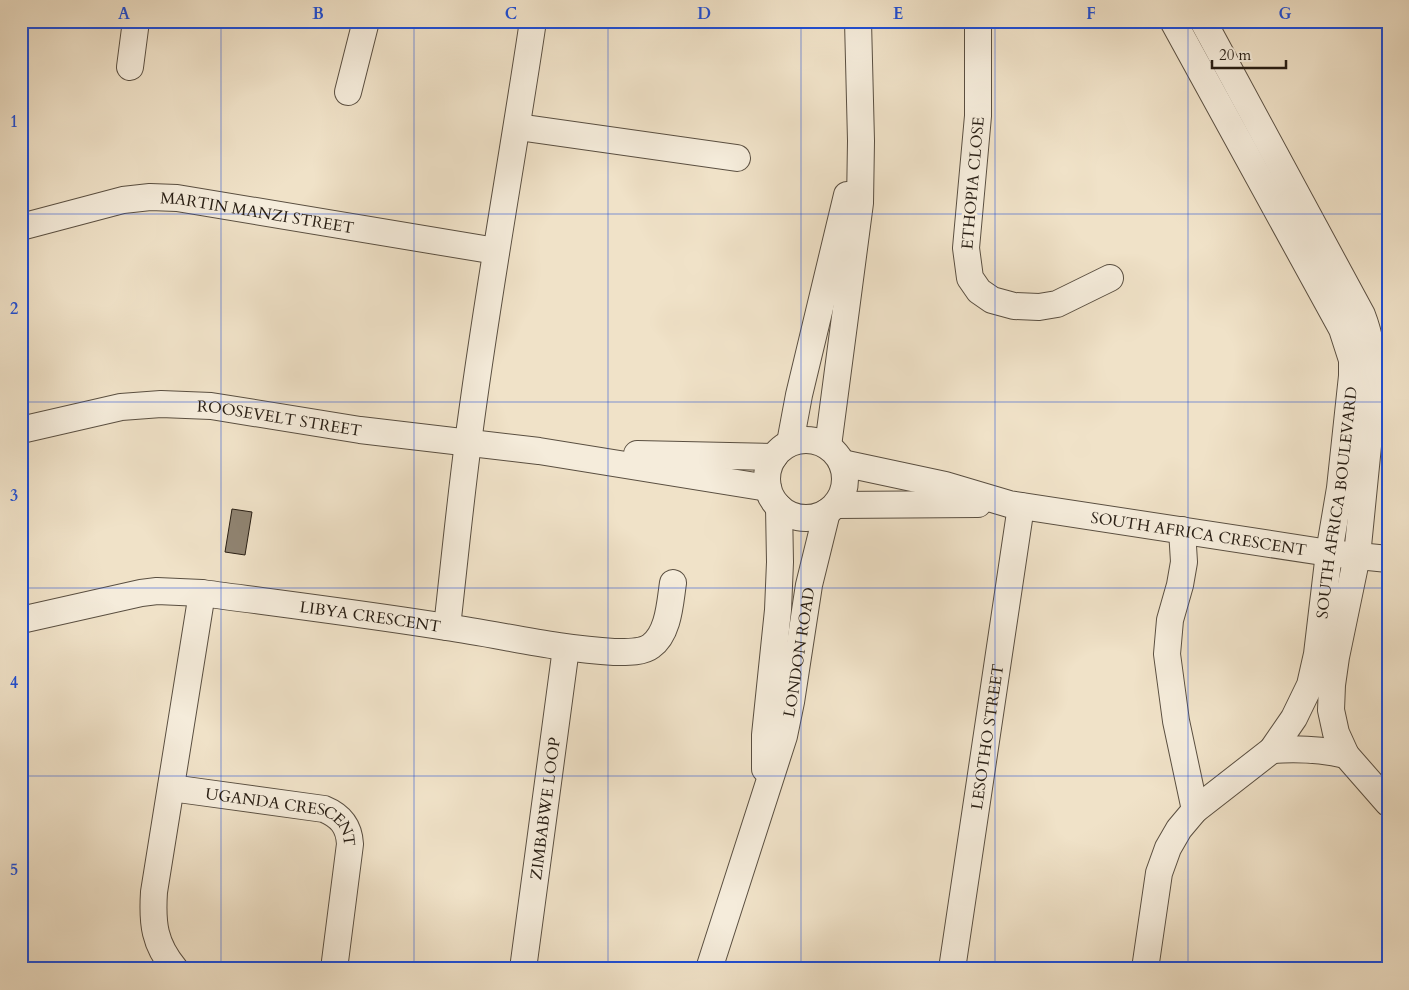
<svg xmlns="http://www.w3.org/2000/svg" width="1409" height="990" viewBox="0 0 1409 990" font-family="Cardo,serif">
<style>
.building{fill:#908472;stroke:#281e14}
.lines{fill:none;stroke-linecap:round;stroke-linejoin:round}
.minor-casing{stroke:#5a4f41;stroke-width:28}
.minor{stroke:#f5ecdb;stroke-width:26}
.grid{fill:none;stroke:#1d4ed8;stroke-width:1;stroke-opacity:0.55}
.labels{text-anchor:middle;stroke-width:5;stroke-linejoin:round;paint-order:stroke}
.street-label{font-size:16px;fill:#281e14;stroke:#f5ecdb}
.neatline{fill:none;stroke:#1d4ed8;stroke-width:2}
.grid-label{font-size:16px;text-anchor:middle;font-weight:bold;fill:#1d4ed8}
</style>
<rect width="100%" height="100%" fill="#f0e2c8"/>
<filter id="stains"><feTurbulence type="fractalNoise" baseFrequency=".004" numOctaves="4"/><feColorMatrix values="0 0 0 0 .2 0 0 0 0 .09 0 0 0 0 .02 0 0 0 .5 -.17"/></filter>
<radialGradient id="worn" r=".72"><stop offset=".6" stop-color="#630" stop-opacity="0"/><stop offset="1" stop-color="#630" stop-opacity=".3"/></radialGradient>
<path class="building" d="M232,509L252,512L245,555L225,552Z"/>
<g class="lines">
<g class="minor-casing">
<g id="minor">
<path d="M978,21V116L966,248L970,278L979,291L992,300L1014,306L1039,307L1057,304L1110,278"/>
<path d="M1203,21L1362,315C1371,338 1374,361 1374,386L1357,556L1336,657L1332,685L1331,710L1336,733L1346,755L1388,803"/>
<path d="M130,67L136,21"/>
<path d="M348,92L366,21"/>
<path d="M518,127L737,158"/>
<path id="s1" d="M21,227L123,200L150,197L177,198L496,251"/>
<path id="s2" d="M21,430L121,407L161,404L211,406L360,430L539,451L768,488"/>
<circle cx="806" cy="479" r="39"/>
<path d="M790,443L799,395L847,195"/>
<path d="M828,446L860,203L861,141L858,21"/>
<path d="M637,454L774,457"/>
<path id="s3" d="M842,463L945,485L1009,504L1329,553L1388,559"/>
<path d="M836,505L978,504"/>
<path d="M1182,530L1184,562L1180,585L1170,620L1167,654L1176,721L1195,810"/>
<path id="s4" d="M21,620L141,593L157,591L202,593C283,604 365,614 446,627C502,635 557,649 614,652C625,652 642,653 651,646C669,633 670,602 673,583"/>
<path d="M447,627C454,565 460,504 468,443C486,302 512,162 533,21"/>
<path d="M1272,750C1299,748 1320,749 1346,755"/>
<path d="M765,769V735L778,610L780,562L779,507"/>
<path id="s5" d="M171,788L324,809C341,816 349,826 350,844L334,969"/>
<path d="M175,969C154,944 152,923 154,892L202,593"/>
<path id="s6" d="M523,969L566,648"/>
<path id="s7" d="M709,969L784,736L791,702L809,585L827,512"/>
<path id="s8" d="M952,969L1021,506"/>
<path id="s9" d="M1145,969L1159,873L1168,848L1179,829L1195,810L1272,750L1294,718L1310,685L1317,654L1329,553L1340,488L1352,376V360L1342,329L1173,21"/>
</g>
</g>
<use href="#minor" class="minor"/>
</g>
<path class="grid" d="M221,21V969M414,21V969M608,21V969M801,21V969M995,21V969M1188,21V969M21,214H1388M21,402H1388M21,588H1388M21,776H1388"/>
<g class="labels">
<g class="street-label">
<text transform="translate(972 183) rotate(-85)" y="6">ETHOPIA CLOSE</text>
<text dy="6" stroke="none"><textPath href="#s1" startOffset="241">MARTIN MANZI STREET</textPath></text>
<text dy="6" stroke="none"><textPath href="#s2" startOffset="262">ROOSEVELT STREET</textPath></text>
<text dy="6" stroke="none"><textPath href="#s9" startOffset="528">SOUTH AFRICA BOULEVARD</textPath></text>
<text dy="6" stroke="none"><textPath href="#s3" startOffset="364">SOUTH AFRICA CRESCENT</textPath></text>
<text dy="6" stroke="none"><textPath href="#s4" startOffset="354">LIBYA CRESCENT</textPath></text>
<text dy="6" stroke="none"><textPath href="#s7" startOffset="330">LONDON ROAD</textPath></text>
<text dy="6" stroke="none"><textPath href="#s8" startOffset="235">LESOTHO STREET</textPath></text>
<text dy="6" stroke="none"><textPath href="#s6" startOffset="162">ZIMBABWE LOOP</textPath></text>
<text dy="6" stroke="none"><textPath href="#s5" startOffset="119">UGANDA CRESCENT</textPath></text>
</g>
</g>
<rect width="1409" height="990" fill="none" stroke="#f0e2c8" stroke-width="55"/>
<path d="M1212 60v8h74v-8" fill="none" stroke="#281e14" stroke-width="2.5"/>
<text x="1219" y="60" font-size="15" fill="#281e14" stroke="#f5ecdb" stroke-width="4" paint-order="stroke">20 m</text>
<rect x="28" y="28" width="1354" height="934" class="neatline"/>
<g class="grid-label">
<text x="124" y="19">A</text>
<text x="318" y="19">B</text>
<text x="511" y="19">C</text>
<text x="704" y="19">D</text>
<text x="898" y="19">E</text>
<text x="1091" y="19">F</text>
<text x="1285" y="19">G</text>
<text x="14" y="127">1</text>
<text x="14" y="314">2</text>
<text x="14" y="501">3</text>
<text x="14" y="688">4</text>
<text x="14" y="875">5</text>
</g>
<rect width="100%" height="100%" filter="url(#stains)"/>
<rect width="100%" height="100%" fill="url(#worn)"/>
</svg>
